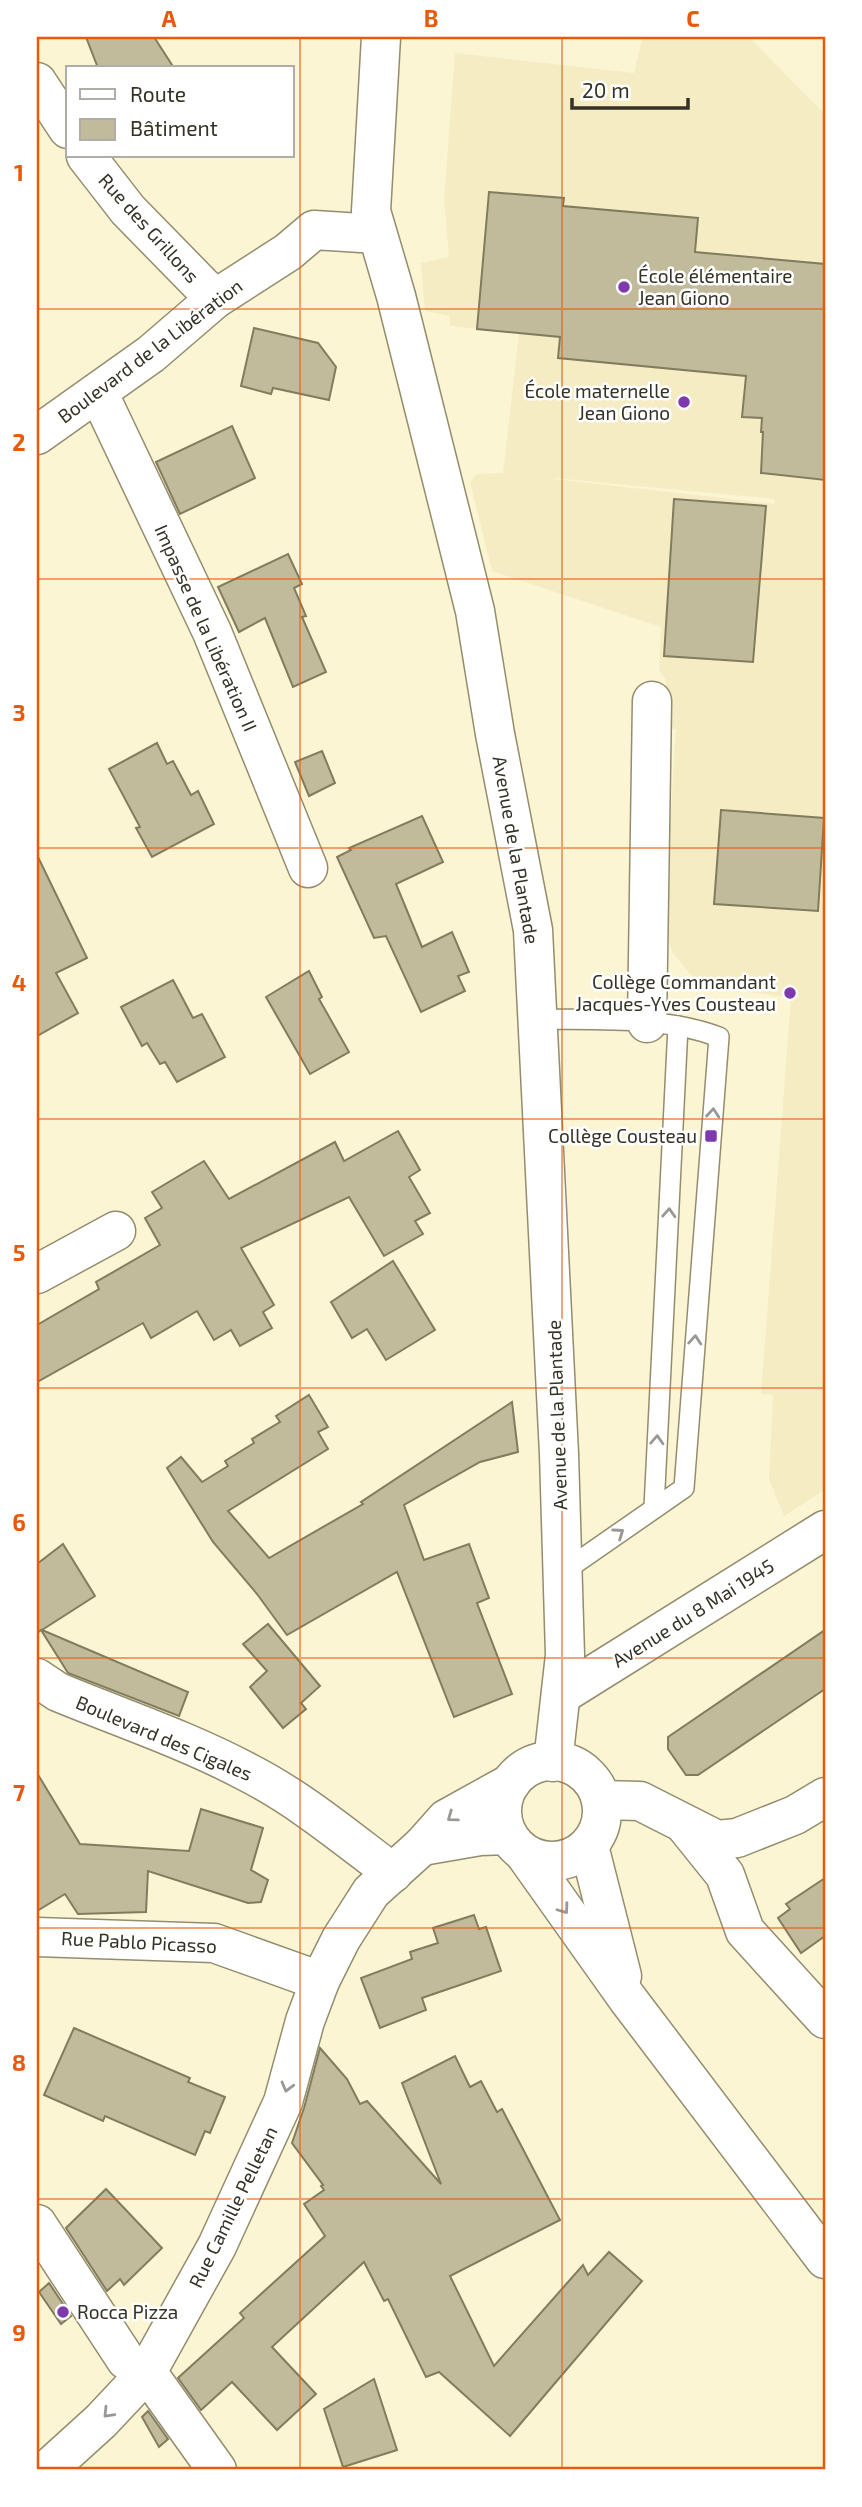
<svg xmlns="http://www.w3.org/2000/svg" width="862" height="2507" viewBox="0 0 862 2507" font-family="'Exo 2',sans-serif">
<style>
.built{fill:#f5ecc3;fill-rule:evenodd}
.building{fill:#c1bb9b;stroke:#827c5e;stroke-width:2}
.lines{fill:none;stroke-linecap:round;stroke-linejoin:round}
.lane-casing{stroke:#938d6e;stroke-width:22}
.street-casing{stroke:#938d6e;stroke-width:41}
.lane{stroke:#fff;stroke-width:19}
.street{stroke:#fff;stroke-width:38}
.oneway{stroke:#9a9892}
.grid{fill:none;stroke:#e8590c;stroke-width:2;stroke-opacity:0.55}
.poi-dot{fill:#7d39ad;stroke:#fff;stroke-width:2.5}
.labels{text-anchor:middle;stroke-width:5;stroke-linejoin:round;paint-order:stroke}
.street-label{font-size:19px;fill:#343225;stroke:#fff}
.poi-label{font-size:19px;fill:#343225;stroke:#fff;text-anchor:end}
.neatline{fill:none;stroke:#e8590c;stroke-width:2.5}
.grid-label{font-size:23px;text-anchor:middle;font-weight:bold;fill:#e8590c}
</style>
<rect width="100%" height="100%" fill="#fcf5d4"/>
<path class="built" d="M643,37H749L825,114V1490L784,1516L769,1479L773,1395L761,1394L791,998L718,987L703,983L690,974L672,952L664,921L676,729L668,728L663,717L666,680L659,670L661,627L492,571L470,482L477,474L503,473L519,333L450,326V316L425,311L421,263L449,257L444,200L455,53L634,73ZM554,478L774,499L775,504L554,479Z"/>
<g class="building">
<path d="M86,37H154L174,68H98Z"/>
<path d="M489,192L564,198L563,206L698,218L695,252L825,264V480L761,473L763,432H761L762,418L742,417L746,376L558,358L560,337L477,329Z"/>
<path d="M254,328L318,343L336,367L329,400L273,388L271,394L241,386Z"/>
<path d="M232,426L255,478L180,514L156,462Z"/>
<path d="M674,499L766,506L753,662L664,656Z"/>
<path d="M288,554L302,584L294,588L306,616L302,617L326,672L293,687L265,618L239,632L218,587Z"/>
<path d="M157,743L167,764L173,761L191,795L198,791L214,824L152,857L136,828L140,827L109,769Z"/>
<path d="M322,751L335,783L309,796L295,762Z"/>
<path d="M721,810L824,818L818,911L714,904Z"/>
<path d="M422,816L443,862L396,884L422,947L452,932L469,972L458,976L465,991L421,1012L386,936L374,938L337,857L351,850L349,848Z"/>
<path d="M37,855L87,958L56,973L78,1013L37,1036Z"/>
<path d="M309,971L322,997L319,999L349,1052L310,1074L266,997Z"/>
<path d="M173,980L193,1018L202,1014L225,1057L177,1082L165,1062L160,1064L147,1043L142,1046L121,1007Z"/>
<path d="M398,1131L420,1170L409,1177L430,1213L415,1221L423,1234L384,1256L349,1197L241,1248L274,1305L263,1312L272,1328L240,1346L231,1330L214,1340L197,1311L151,1338L143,1323L37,1382V1325L99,1289L96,1282L160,1245L145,1218L162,1208L152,1192L204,1161L229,1199L335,1142L344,1161Z"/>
<path d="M393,1261L435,1330L386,1360L367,1329L352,1338L331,1302Z"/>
<path d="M309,1395L328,1427L318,1432L328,1449L228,1511L269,1558L363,1504L361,1502L512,1402L518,1452L480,1462L404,1505L424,1560L469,1544L489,1598L477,1603L512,1694L454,1717L397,1572L287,1635L257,1594L213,1542L167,1468L181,1457L202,1482L228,1466L225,1461L254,1443L252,1439L280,1422L276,1416Z"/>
<path d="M63,1544L95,1596L42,1630L188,1692L179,1716L68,1673L41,1630L37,1633V1564Z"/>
<path d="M268,1624L320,1686L301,1703L306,1709L283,1728L250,1687L267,1671L243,1644Z"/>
<path d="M825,1630V1689L698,1775H686L668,1749V1737Z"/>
<path d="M37,1773L80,1844L189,1851L201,1809L263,1828L251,1870L268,1880L261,1902L248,1903L148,1871L146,1912L78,1914L65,1894L37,1911Z"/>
<path d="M825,1878V1936L801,1953L778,1918L790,1909L786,1904Z"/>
<path d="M474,1915L479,1929L486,1927L501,1971L422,1998L426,2010L380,2028L361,1978L412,1959L410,1952L438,1943L433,1928Z"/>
<path d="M74,2028L190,2078L188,2082L225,2097L210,2133L205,2131L195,2155L105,2116L103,2121L44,2095Z"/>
<path d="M320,2048L347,2079L360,2104L367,2101L441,2184L402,2083L455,2056L470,2087L481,2081L497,2112L502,2109L560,2220L450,2276L494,2366L583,2265L588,2275L609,2252L642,2281L510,2436L439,2372L426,2377L388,2299L384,2301L364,2262L272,2347L316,2394L277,2430L232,2382L201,2410L178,2378L244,2318L240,2313L325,2236L304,2204L324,2190L321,2186L323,2185L292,2143L304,2108Z"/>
<path d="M106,2189L162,2248L124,2285L120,2279L107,2291L66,2228Z"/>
<path d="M49,2283L71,2316L61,2324L39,2292Z"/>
<path d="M374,2379L397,2450L343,2467L324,2409Z"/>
<path d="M148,2411L168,2439L159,2447L142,2417Z"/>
</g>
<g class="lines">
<g class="lane-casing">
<g id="lane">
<path d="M539,1019C598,1020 663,1016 719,1037L684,1488L563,1572"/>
<path d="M654,1508L678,1026"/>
</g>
</g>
<g class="street-casing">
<g id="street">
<path d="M381,37L371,211L396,296L475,611L495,734L533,930L559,1454L565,1655L553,1762"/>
<path d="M37,82L68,129"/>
<path d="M86,156L128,210L215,299"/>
<path d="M98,392L212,632L308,868"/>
<path d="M37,435L151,354L215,299L288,252L314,230L377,234"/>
<path d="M647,1023L652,701"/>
<path d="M37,1274L116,1231"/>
<path d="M37,1678L58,1692C121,1718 187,1740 247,1772C300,1799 345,1837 393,1873"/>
<path d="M561,1695L825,1530"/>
<circle cx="552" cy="1811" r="50"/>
<path d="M601,1800L640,1801L717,1840L737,1838L795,1815L825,1797"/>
<path d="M684,1824L725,1875L745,1931L825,2019"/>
<path d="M508,1835L480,1836L422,1846L446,1819L511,1783"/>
<path d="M589,1846L622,1976"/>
<path d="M524,1853L627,1998L825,2259"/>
<path d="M37,1937L214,1943L320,1981"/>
<path d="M37,2224L126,2360L147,2372L217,2470"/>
<path d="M47,2470L101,2421L147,2372L217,2246L283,2102L305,2021L320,1981L341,1939L371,1892L422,1846"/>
</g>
</g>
<use href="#lane" class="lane"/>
<use href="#street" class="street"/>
</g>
<defs><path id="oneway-chevron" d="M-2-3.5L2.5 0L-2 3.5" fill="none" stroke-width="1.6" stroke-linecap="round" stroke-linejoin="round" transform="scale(1.75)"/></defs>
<g class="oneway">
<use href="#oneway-chevron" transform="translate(713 1113) rotate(-85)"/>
<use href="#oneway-chevron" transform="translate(669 1213) rotate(-87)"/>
<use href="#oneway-chevron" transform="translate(695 1340) rotate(-86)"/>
<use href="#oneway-chevron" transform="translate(657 1440) rotate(-87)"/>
<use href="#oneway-chevron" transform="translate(619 1533) rotate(-35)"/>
<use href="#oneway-chevron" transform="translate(452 1817) rotate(144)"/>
<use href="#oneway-chevron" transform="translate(564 1909) rotate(54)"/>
<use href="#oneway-chevron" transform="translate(287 2087) rotate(105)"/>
<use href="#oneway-chevron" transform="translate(108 2413) rotate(134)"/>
</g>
<path class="grid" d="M300,37V2470M562,37V2470M37,309H825M37,579H825M37,848H825M37,1119H825M37,1388H825M37,1658H825M37,1928H825M37,2199H825"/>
<g class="poi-dot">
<circle cx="624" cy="287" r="7"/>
<circle cx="684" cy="402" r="7"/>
<circle cx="790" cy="993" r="7"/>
<rect x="704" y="1129" width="14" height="14" rx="3.5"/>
<circle cx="63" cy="2312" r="7"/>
</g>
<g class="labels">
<g class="street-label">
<text transform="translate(149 228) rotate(48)" y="7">Rue des Grillons</text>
<text transform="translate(150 351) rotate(-37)" y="7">Boulevard de la Libération</text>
<text transform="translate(206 628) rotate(66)" y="7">Impasse de la Libération II</text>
<text transform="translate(516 850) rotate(80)" y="7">Avenue de la Plantade</text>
<text transform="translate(557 1415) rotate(-92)" y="7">Avenue de la Plantade</text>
<text transform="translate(693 1613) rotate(-32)" y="7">Avenue du 8 Mai 1945</text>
<text transform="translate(164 1738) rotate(23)" y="7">Boulevard des Cigales</text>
<text transform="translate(139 1942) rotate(3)" y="7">Rue Pablo Picasso</text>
<text transform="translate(233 2207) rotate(-64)" y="7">Rue Camille Pelletan</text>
</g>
<g class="poi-label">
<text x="638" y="283" text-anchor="start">École élémentaire<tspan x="638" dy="22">Jean Giono</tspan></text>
<text x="670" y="398">École maternelle<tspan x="670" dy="22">Jean Giono</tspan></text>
<text x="776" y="989">Collège Commandant<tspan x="776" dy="22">Jacques-Yves Cousteau</tspan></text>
<text x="697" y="1143">Collège Cousteau</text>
<text x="77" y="2319" text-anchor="start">Rocca Pizza</text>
</g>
</g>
<rect width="862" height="2507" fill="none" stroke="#ffffff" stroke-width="77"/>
<rect x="66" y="66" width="228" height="91" fill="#ffffff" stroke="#aeada8" stroke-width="2"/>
<rect x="80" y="89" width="35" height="10" fill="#ffffff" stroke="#aeada8" stroke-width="2"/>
<text x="130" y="102" font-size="21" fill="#343225">Route</text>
<rect x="80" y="119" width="35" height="21" fill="#c1bb9b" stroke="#aeada8" stroke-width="2"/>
<text x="130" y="136" font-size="21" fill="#343225">Bâtiment</text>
<path d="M572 98v10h116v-10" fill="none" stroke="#343225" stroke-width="3.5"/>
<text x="582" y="98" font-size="21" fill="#343225" stroke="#ffffff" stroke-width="5" paint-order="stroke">20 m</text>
<rect x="38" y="38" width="786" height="2430" class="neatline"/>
<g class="grid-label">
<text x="169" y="27">A</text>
<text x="431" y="27">B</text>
<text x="693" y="27">C</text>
<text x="19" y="181">1</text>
<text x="19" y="451">2</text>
<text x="19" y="721">3</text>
<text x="19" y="991">4</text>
<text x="19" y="1261">5</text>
<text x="19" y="1531">6</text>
<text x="19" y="1801">7</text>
<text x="19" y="2071">8</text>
<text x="19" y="2341">9</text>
</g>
</svg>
